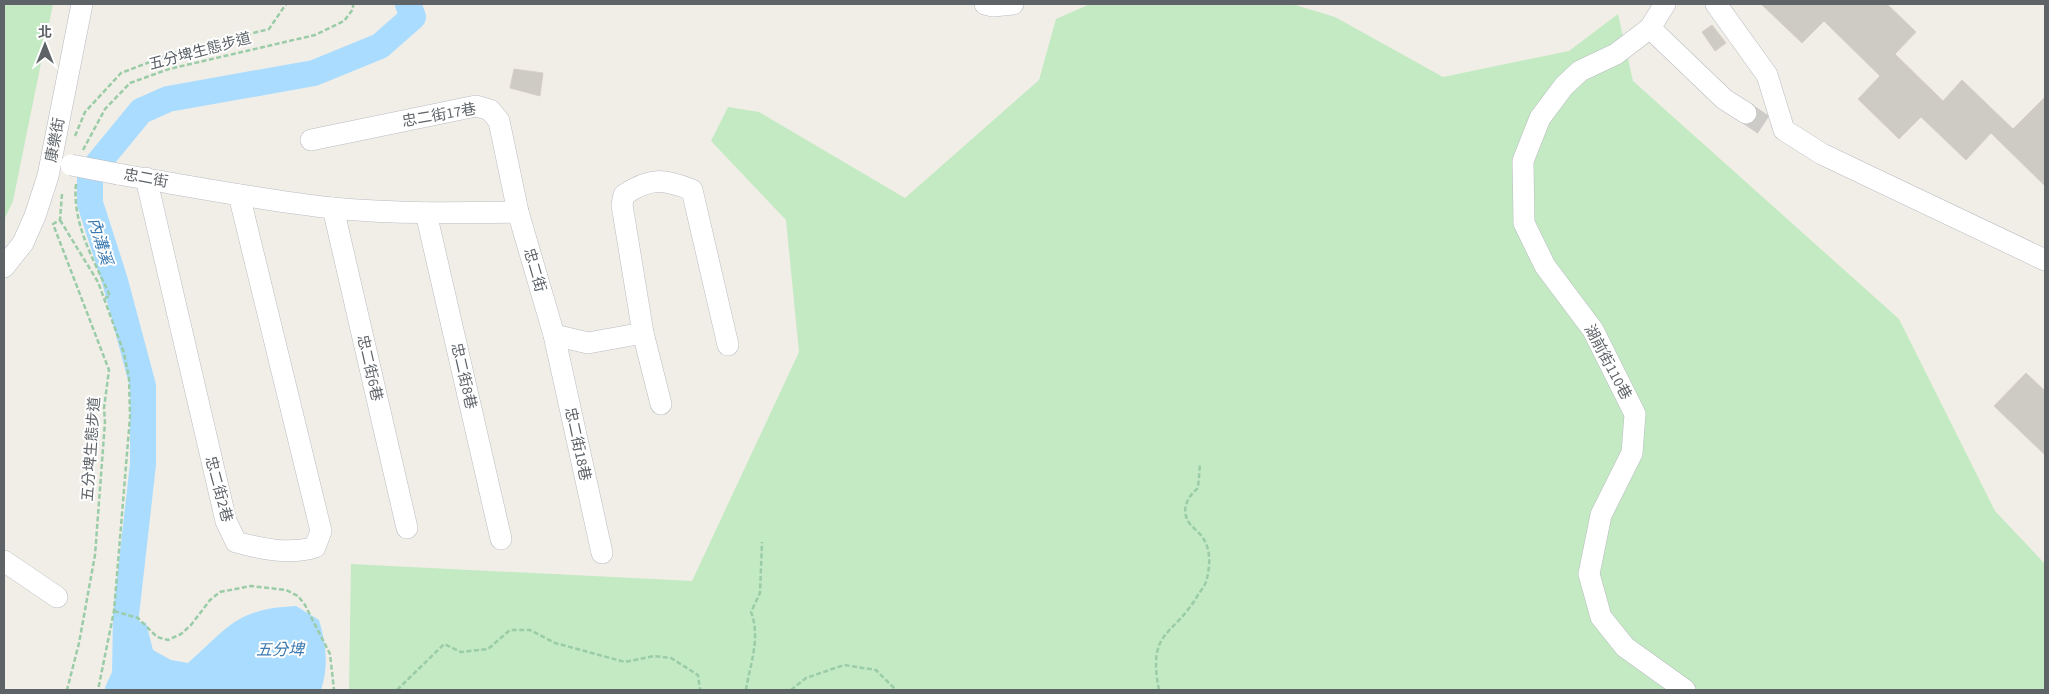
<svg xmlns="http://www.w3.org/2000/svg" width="2049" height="694" viewBox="0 0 2049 694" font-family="'Source Sans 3','Noto Sans TC',sans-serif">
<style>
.green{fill:#c3eac2}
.water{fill:#a9dcff}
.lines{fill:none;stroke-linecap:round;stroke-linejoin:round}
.river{stroke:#a9dcff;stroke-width:26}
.building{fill:#cecbc5;stroke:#d6d0c4}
.minor-tunnel{stroke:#cccbc7;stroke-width:21;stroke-dasharray:21 11;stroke-linecap:butt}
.minor-casing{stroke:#b9bcc1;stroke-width:22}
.path{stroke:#9acca7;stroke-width:2.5;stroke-dasharray:5 2.5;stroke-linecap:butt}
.minor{stroke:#fff;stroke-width:21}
.minor-bridge-casing{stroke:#b9bcc1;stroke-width:22;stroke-linecap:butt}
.minor-bridge{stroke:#fff;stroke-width:21}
.labels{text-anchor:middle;stroke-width:4;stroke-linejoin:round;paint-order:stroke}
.street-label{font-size:15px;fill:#5e6368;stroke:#fff}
.water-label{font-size:16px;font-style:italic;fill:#3b78b0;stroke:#fff}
</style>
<rect width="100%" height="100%" fill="#f1eee7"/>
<g class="green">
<path d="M4,4H53L13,201L4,220Z"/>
<path d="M1090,4H1292L1335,17L1443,77L1569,51L1618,14L1633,81L1899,319L1995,511L2045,564V690H349L351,564L692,581L799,352L786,220L711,141L728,107L759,112L905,198L1039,80L1056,19Z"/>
</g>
<path class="water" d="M296,606L319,620C326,643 329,666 321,690H112L118,676L130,619L146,623L153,650L171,660L188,663C230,626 236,609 296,606Z"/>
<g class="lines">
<path class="river" d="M118,690L125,675L126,615L143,464V386L115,281L90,203V173L141,111L168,99L314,73L380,46L413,17L408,4"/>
</g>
<g class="building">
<path d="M1761,4H1887L1916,32L1895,54L1943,101L1962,80L2013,129L2045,97V186L1991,133L1966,160L1921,117L1899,139L1858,99L1880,76L1824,21L1802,43Z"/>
<path d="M1712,25L1726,43L1715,51L1702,32Z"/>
<path d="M514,69L543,73L540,96L510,88Z"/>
<path d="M2026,373L2045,391V455L1994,406Z"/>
</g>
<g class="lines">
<path class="minor-tunnel" d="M1746,113L1767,127"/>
<g class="minor-casing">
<g id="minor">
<path d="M985,4L993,6L1013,4"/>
<path d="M1665,4L1650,28L1616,54L1580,71L1564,86L1540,118L1523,161L1524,223L1545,266L1593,330L1635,414L1632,453L1601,515L1589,574L1601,617L1625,647L1685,690"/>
<path d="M1716,4L1767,75L1784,130L1822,154L2045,260"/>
<path d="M1650,28L1724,99L1746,113"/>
<path d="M311,140L476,106L490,110L499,121L518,212L554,335L602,553"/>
<path d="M118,174C189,186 260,200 332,208C394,214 456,213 518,212"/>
<path d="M146,178L226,521L236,542C261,549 290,555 315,547L321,531L239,195"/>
<path d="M333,208L407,528"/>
<path d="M426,213L501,539"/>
<path d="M4,267L23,243L35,216L48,176L82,4"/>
<path d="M643,333L661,404"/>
<path d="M554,335L588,343L643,333L622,205L624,195C650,177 664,179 692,190L728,345"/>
<path d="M4,561L57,597"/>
</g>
</g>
<g class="path">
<path d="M75,136L85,112L121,73L171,54L269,29L286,4"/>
<path d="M83,150L105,109L130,83L169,69L315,35L344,21L353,9V4"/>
<path d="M76,184C72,224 94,260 110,296L105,298"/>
<path d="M62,194L60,220L53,224L109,370L104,408L105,422L95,555L79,643L67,690"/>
<path d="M60,220L98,282L124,353L129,378L130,417L114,611L98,690"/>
<path d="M114,611L138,618L157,637L168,640L181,634L191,625L210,600L220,592L251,586L286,590L298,596L305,605L330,654L334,690"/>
<path d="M397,690L444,644L461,652L488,649L510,630H530L555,643L625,662L654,656L671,658L698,675L700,690"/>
<path d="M746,690C750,664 761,638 751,612L760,593L762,542"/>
<path d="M791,690L806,678L844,665L876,670L896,690"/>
<path d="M1159,690C1147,629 1173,638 1198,595C1201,590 1206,585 1207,578C1210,565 1211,550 1203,538C1200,533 1194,529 1190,524C1180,511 1187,497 1198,488L1200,464"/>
</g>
<use href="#minor" class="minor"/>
<g class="minor-bridge-casing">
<path id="minor-bridge" d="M71,165L118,174"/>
</g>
<use href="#minor-bridge" class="minor-bridge"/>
</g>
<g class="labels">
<g class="street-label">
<text transform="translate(200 51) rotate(-15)" y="5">五分埤生態步道</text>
<text transform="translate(439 115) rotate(-10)" y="5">忠二街17巷</text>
<text transform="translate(55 140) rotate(-79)" y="5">康樂街</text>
<text transform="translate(146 178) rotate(10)" y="5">忠二街</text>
<text transform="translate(535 270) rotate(74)" y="5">忠二街</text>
<text transform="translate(1608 362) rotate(62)" y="5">湖前街110巷</text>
<text transform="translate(370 368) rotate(77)" y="5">忠二街6巷</text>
<text transform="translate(464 376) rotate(77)" y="5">忠二街8巷</text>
<text transform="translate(578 444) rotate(78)" y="5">忠二街18巷</text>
<text transform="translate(91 449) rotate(-86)" y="5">五分埤生態步道</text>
<text transform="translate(219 489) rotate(75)" y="5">忠二街2巷</text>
</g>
<g class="water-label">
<text transform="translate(101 241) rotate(74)" y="6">內溝溪</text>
<text x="280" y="655">五分埤</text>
</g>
</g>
<rect width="2049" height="694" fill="none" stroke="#5e6368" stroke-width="10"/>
<g transform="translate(45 45)" stroke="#ffffff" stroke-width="4" paint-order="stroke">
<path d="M0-4L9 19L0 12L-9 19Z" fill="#5e6368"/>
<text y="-8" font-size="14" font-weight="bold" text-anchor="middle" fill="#5e6368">北</text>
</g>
</svg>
